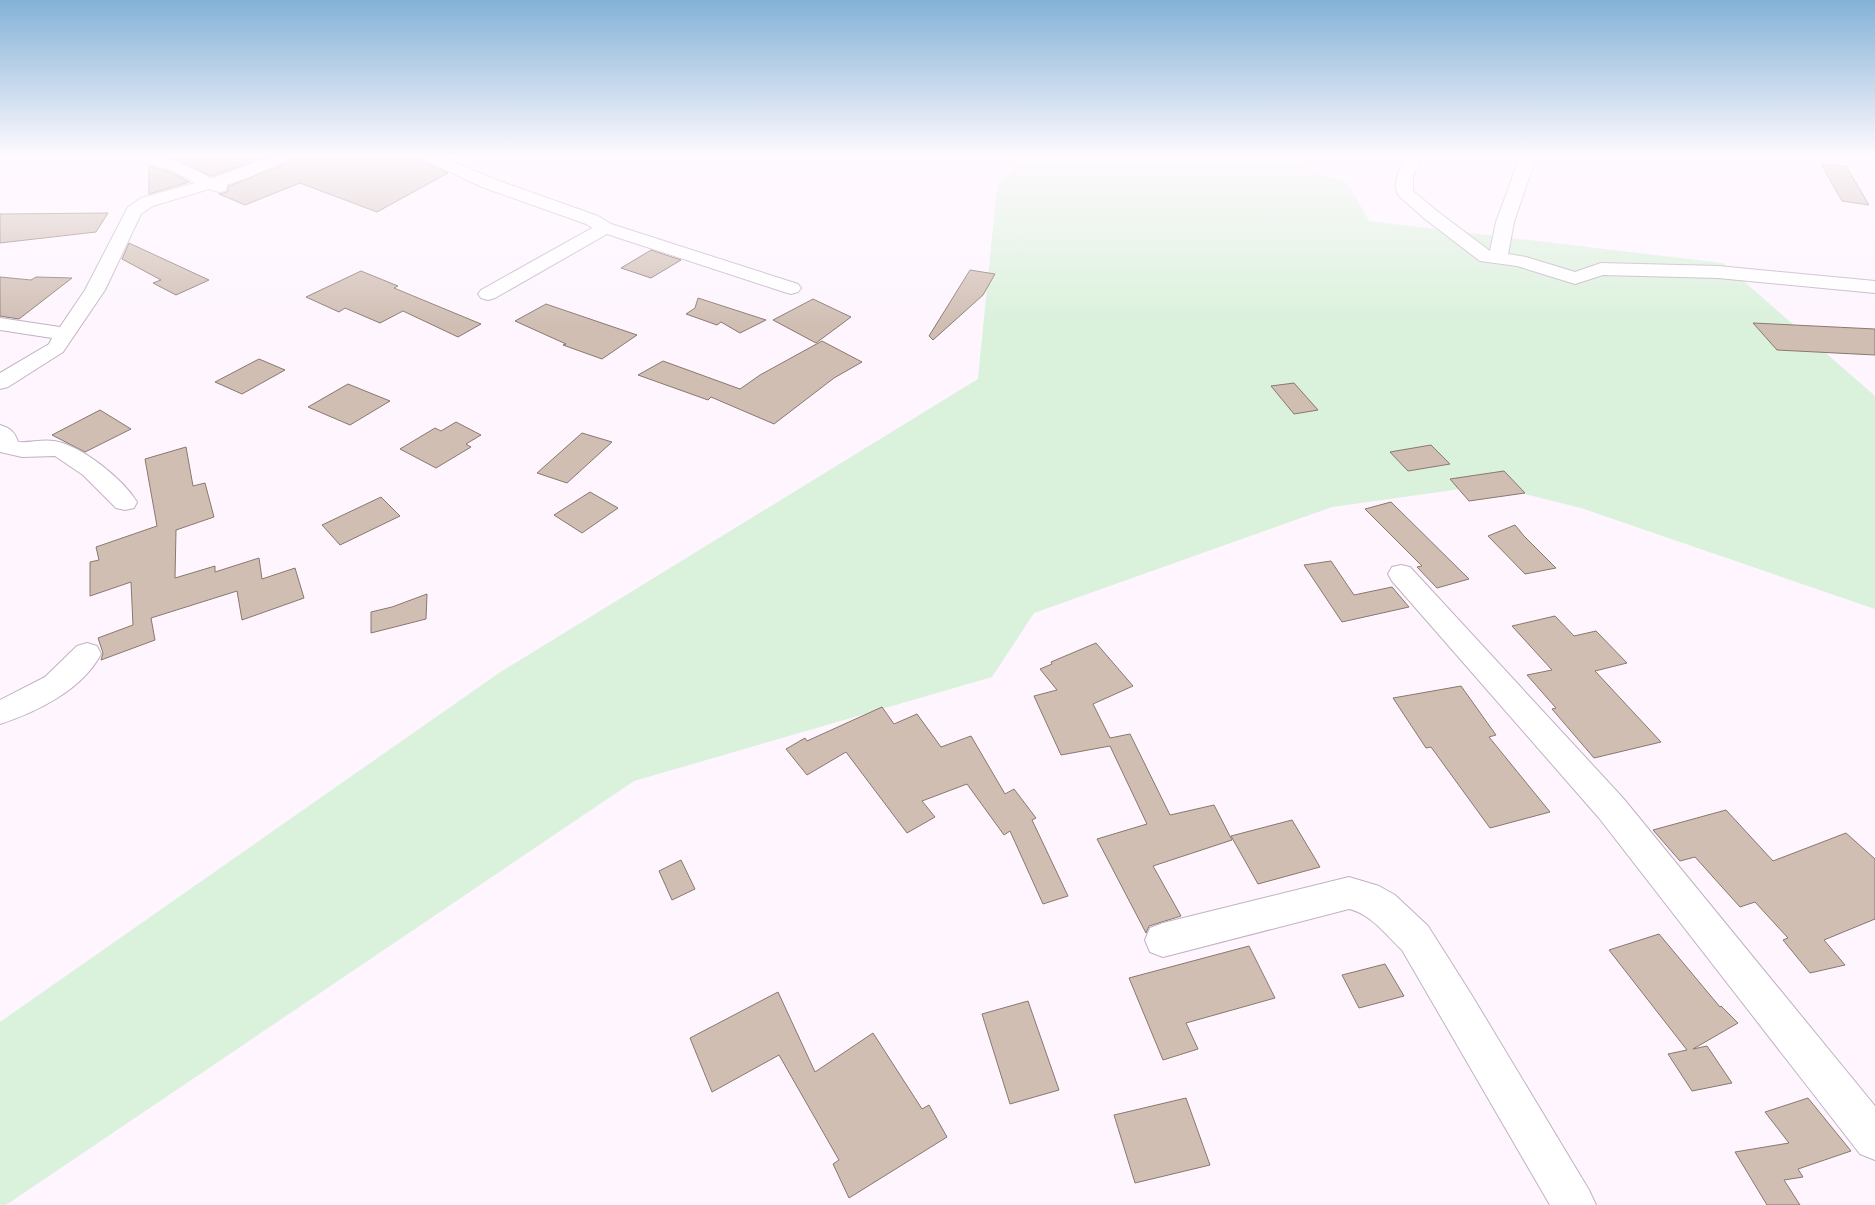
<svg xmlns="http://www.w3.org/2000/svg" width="1875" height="1205" viewBox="0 0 1875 1205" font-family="Raleway,sans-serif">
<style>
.green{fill:#daf1db}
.building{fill:#d0beb3;stroke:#89786e}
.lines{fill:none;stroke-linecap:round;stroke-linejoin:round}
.minor-casing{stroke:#c0b2c2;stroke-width:2}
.minor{fill:#fff;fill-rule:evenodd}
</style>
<rect width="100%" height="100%" fill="#fef5ff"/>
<path class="green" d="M1024,157H1274L1348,183L1369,221L1723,263L1875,396V609L1581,508L1489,485L1332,507L1034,613L992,677L634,781L6,1205H0V1022L499,673L978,379L997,187Z"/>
<g class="building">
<path d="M178,157H268L211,176L172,159Z"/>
<path d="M293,157H421L424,162L448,173L377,212L300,183L245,205L219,194L227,192L229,186L290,162Z"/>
<path d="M1821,164L1846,166L1869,205L1842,201Z"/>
<path d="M149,166L173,173L189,182L149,194Z"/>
<path d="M108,213L96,232L0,243V214Z"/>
<path d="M129,243L209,280L176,295L153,283L161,280L122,259Z"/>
<path d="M651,250L681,260L651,278L621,268Z"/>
<path d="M970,270L995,274L983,295L933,340L929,336Z"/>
<path d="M361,271L398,286L394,288L481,324L458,337L403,311L380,323L345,308L339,312L306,297Z"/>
<path d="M0,277L31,280L36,277L72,278L19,319L0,316Z"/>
<path d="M698,298L766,320L740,333L721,322L717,325L686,314L695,308Z"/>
<path d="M813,299L851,317L816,343L773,320Z"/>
<path d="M546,304L637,335L602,359L563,345L566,344L515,321Z"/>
<path d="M1753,323L1875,329V355L1777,350Z"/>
<path d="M822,341L862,362L834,378L774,424L711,397L708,400L638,375L663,361L740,389L760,375Z"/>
<path d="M259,359L285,370L242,394L215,382Z"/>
<path d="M1294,383L1318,410L1294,414L1271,386Z"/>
<path d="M348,384L390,401L350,425L308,407Z"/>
<path d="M100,410L131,429L85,452L52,435Z"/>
<path d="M456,422L481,435L466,444L471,447L436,468L400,449L435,428L441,431Z"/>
<path d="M582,433L612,442L567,483L537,473Z"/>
<path d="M1431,445L1450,464L1408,471L1390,452Z"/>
<path d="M186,447L193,486L205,483L214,517L176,530L175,578L215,566V572L259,558L262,579L295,568L304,598L242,620L237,591L151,618L155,640L101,660L103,653L98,638L133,625L131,582L90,596V562L99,560L96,547L157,526L145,459Z"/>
<path d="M1504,471L1525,493L1469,501L1450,479Z"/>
<path d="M590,492L618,508L582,533L554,515Z"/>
<path d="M381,497L400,516L340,545L322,525Z"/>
<path d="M1391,502L1469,579L1437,588L1417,567L1422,566L1365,509Z"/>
<path d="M1515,525L1524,536L1556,568L1525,574L1488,536Z"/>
<path d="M1331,561L1354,595L1392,587L1409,607L1342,622L1304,565Z"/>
<path d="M427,594L426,619L371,633V612L392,607Z"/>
<path d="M1555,616L1574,636L1596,631L1627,663L1595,671L1661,742L1594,758L1552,709L1556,708L1527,675L1552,670L1512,626Z"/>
<path d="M1096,643L1133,686L1093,704L1110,738L1130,734L1170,815L1214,805L1232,840L1153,866L1181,916L1149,926L1146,933L1097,839L1147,824L1110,746L1061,755L1034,696L1057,690L1040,669L1052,664L1051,662Z"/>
<path d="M1461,686L1496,735L1489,737L1550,812L1490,828L1431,747L1426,748L1393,698Z"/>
<path d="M882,707L894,724L917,714L941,747L971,736L1005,794L1014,789L1036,818L1032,820L1068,896L1043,904L1010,831L1004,835L967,784L922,801L935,817L907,833L846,752L807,775L786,749L805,738L807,741Z"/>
<path d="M1726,810L1773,861L1846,833L1875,859V919L1824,940L1845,965L1810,973L1783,940L1788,938L1755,902L1740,907L1695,857L1680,861L1653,830Z"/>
<path d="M1292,820L1320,867L1258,884L1231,836Z"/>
<path d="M681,860L695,889L672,900L659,871Z"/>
<path d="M1659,934L1720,1007L1721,1006L1738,1023L1693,1049L1707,1046L1732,1083L1692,1091L1668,1054L1687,1050L1609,950Z"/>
<path d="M1249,946L1275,998L1186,1023L1198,1049L1163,1060L1129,978Z"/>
<path d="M1385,964L1404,996L1359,1008L1342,975Z"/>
<path d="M778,992L815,1072L873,1033L922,1109L929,1105L947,1137L849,1198L833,1164L839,1160L779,1055L712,1092L690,1038Z"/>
<path d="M1028,1001L1059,1090L1010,1104L982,1014Z"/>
<path d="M1186,1098L1210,1165L1135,1183L1114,1115Z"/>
<path d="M1808,1098L1851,1151L1798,1169L1803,1177L1784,1180L1800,1205H1767L1735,1152L1789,1143L1765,1112Z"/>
</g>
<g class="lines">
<g class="minor-casing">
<g id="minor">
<path d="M137,157C165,154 187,165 211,178C238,171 263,154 291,157L289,160L244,179L226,185L227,187L225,191L219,192L209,189L153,206L141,214L105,290L63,352L8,387L0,389V373L49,344L52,338L0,330V318L60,327L85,290L128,207L141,198L195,183L174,171L139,160Z"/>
<path d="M423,157H443L494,179L598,216L611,224L798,284L801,288L798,292L791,294L784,292L607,234L495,298L488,300L481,298L478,294L481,290L592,228L586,224L482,187L425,160Z"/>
<path d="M1406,157H1422L1413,175V191L1437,211L1490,251L1496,222L1520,157H1536L1514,222L1508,254L1526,257L1575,272L1601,263L1718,266L1875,281V293L1718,278L1603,275L1575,284L1517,266L1480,261L1425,219L1399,196C1391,184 1400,168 1406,157Z"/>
<path d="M0,425C10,428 15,432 18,442C30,443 42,439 54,441C81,445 123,479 137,502L134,508L125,510L116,508L83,475L55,456L22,457L0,452Z"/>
<path d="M1401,565L1410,567L1623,798L1875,1106V1160L1860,1154L1599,818L1392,581L1388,574L1392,567Z"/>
<path d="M87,643L97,646L101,654C82,690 37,712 0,724V700L45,677L77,646Z"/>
<path d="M1349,877L1379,886L1395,895L1428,926L1471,994L1589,1190L1596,1205H1550L1402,950C1386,935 1371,914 1349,909L1163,957L1150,952L1145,940L1150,928L1163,923Z"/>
</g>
</g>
<use href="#minor" class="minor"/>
</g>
<linearGradient id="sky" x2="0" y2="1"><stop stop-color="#83b2d7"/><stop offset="0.48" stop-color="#fffaff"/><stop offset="1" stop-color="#fffaff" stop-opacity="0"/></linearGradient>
<rect width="1875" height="325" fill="url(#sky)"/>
</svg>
